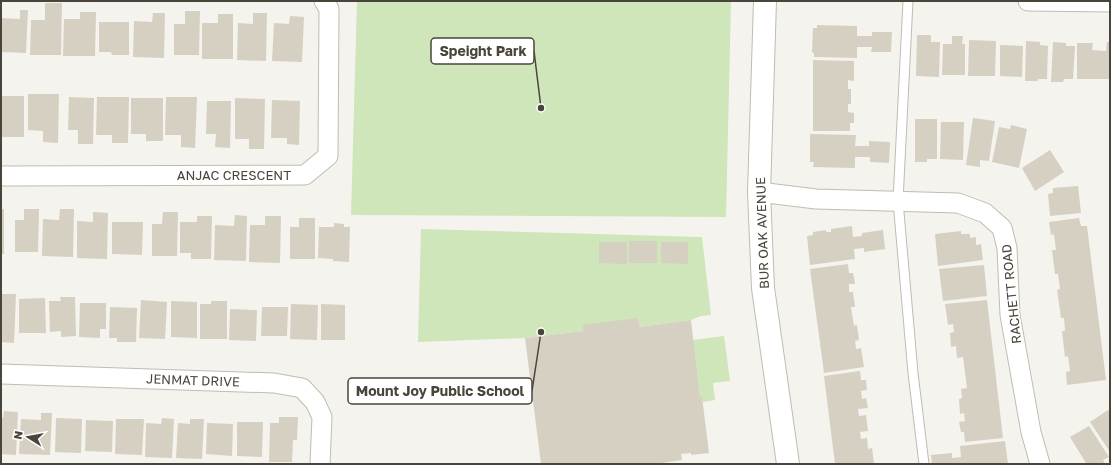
<svg xmlns="http://www.w3.org/2000/svg" width="1111" height="465" viewBox="0 0 1111 465" font-family="'Golos Text',sans-serif">
<style>
.green{fill:#cee6b9}
.building{fill:#d6d0c3}
.lines{fill:none;stroke-linecap:round;stroke-linejoin:round}
.service-casing{stroke:#c0bcaf;stroke-width:11}
.minor-casing{stroke:#c0bcaf;stroke-width:21}
.tertiary-casing{stroke:#c0bcaf;stroke-width:24}
.service{stroke:#fff;stroke-width:9}
.minor{stroke:#fff;stroke-width:19}
.tertiary{stroke:#fff;stroke-width:22}
.labels{text-anchor:middle;stroke-width:3.5;stroke-linejoin:round;paint-order:stroke}
.street-label{font-size:13px;fill:#4a453a;stroke:#fff}
.leader{fill:none;stroke:#4a453a;stroke-width:1.5}
.callout-dot{fill:#4a453a;stroke:#fff;stroke-width:1.5}
.callout{fill:#fff;stroke:#4a453a;stroke-width:1.5}
.callout-label{font-size:14px;text-anchor:middle;font-weight:bold;fill:#4a453a}
</style>
<rect width="100%" height="100%" fill="#f5f3ed"/>
<g class="green">
<path d="M357,1H731L726,217L351,215Z"/>
<path d="M421,229L702,237L711,315L701,316L691,320L639,327L582,325L583,331L525,338L418,342Z"/>
<path d="M724,336L730,381L713,383L715,400L703,402L700,397L693,340Z"/>
</g>
<g class="building">
<path d="M45,3H62L61,55H30L31,20H45Z"/>
<path d="M20,10H28L26,53L1,52V18L20,19Z"/>
<path d="M185,11H200L199,55H174V24H185Z"/>
<path d="M80,12H96L95,56H63L64,19H80Z"/>
<path d="M153,13H165L164,58L133,57L134,21L152,22Z"/>
<path d="M253,13H267L266,61L237,60L238,23L253,24Z"/>
<path d="M218,14H233V59H202V23H218Z"/>
<path d="M290,16L304,17L302,62L272,61L274,23L289,24Z"/>
<path d="M99,22H129V55H112L111,52H99Z"/>
<path d="M817,25L857,26V36H872V32H892L891,52H871L872,47H857V58L814,57V53L812,52L813,28H817Z"/>
<path d="M917,35H931V42H940L939,77L916,76Z"/>
<path d="M952,36H963L962,44H965V75H942L943,44H952Z"/>
<path d="M969,40L996,41L995,76H968Z"/>
<path d="M1026,41L1040,42V45L1048,46L1047,79H1038V81H1025Z"/>
<path d="M1053,42L1066,43V46H1075L1073,79H1064L1063,82H1051Z"/>
<path d="M1107,42H1110V79H1077V43H1093L1092,50L1106,51Z"/>
<path d="M1000,45L1023,46L1022,77L1000,76Z"/>
<path d="M813,60L854,61V81L848,80V89H851V104H848V112L854,113V123H850V131H813Z"/>
<path d="M28,94H59L58,143L43,142V131L28,130Z"/>
<rect x="1" y="96" width="23" height="41"/>
<path d="M69,97L94,98L93,144H78V130H68Z"/>
<path d="M97,97H129L128,143H112V135H96Z"/>
<path d="M166,97H197L195,148L181,147V135H165Z"/>
<path d="M131,98H163V141H146V134H131Z"/>
<path d="M235,98L265,99L264,149H249V139H235Z"/>
<path d="M272,100L300,101L299,145L287,144V138H271Z"/>
<path d="M207,101H231L230,148L215,147L216,134H206Z"/>
<path d="M973,118L995,121L989,161L980,160V167L966,165Z"/>
<path d="M915,119H937V159H927V162H915Z"/>
<path d="M941,122H964L963,160L940,159Z"/>
<path d="M1011,125L1027,129L1019,168L992,162L999,127L1010,129Z"/>
<path d="M810,134L856,135L855,146H869V141L890,142L889,163L870,162V157H855V168L813,167L814,162H810Z"/>
<path d="M1050,150L1064,172L1035,191L1022,168Z"/>
<path d="M1078,186L1081,213L1050,216L1048,194L1053,193V188Z"/>
<rect x="1" y="209" width="3" height="45"/>
<path d="M24,209H39L38,252H15V220H24Z"/>
<path d="M60,209H74L73,257L42,256L43,219L59,220Z"/>
<path d="M93,212L108,213L107,259L77,258V221L93,222Z"/>
<path d="M163,212H178L177,256H152V224H162Z"/>
<path d="M235,215L247,216L246,261L214,260L215,225L234,226Z"/>
<path d="M197,216H212L211,259H191V253H180V222H197Z"/>
<path d="M265,216H281L280,263L249,262L250,225H265Z"/>
<path d="M299,218H315V259H290V227H299Z"/>
<path d="M1079,218L1081,226H1087L1106,380L1067,385L1066,372L1070,371L1068,356L1065,357L1062,331H1065L1064,318H1061L1057,290L1060,289L1058,274H1055L1052,250H1056L1054,234L1051,235L1049,222Z"/>
<path d="M112,222H143L142,255L112,254Z"/>
<path d="M334,223L344,224V227H350L349,262L333,261V259L318,258L319,227H334Z"/>
<path d="M852,226L853,237L862,236V233L883,230L885,249L864,252V248L854,249L855,259L810,265L807,236L813,235V232L826,230V232H831V229Z"/>
<path d="M961,231V234H970V238L976,237V245L981,244L983,260L938,266L935,234Z"/>
<rect x="629" y="241" width="28" height="22"/>
<path d="M599,242H627V264L599,263Z"/>
<path d="M661,242H688V264L661,263Z"/>
<path d="M848,264L849,273H853L855,284H849V292H853L855,307H851L854,326L857,325L859,340L855,341L856,349L861,348L864,367L824,373L810,269Z"/>
<path d="M984,265L987,296L943,301L939,269Z"/>
<path d="M1,294H16L14,343L1,342Z"/>
<path d="M60,297H75L76,336L61,337V331L50,332L49,301H61Z"/>
<path d="M45,298L46,333H19V299Z"/>
<path d="M141,300L167,302L165,339L139,338Z"/>
<path d="M987,300L1003,438L965,442L964,432H961L959,422L965,421L964,413L960,414L959,399L962,398L961,389L967,388L963,357L957,358L956,346L951,347L950,333L954,332L953,324L948,325L945,304Z"/>
<path d="M171,301L197,302V338L171,337Z"/>
<path d="M211,301H227V339H200V304H211Z"/>
<path d="M80,303H106V329H100V338L79,337Z"/>
<path d="M291,304L318,305L317,340L290,339Z"/>
<path d="M321,304L345,305V340H321Z"/>
<path d="M110,307L137,308L136,342H117V338H109Z"/>
<path d="M262,307H288L287,336H261Z"/>
<path d="M230,309L257,310L256,341L229,340Z"/>
<path d="M638,318L639,327L691,320L700,397H702L709,453L691,455V453L681,454L682,460L655,464H579V463L541,464L525,338L583,331L582,325Z"/>
<path d="M860,371L861,380H866L867,390L861,391L862,399L866,398L868,408L858,409L859,416L866,415L868,431L860,432L861,439L867,438L868,449L872,448L874,464H835L824,376Z"/>
<path d="M1108,410L1110,413V452L1090,422Z"/>
<path d="M4,411L18,412L16,455L1,454V418H3Z"/>
<path d="M41,413H52L50,455L19,454L21,419L41,420Z"/>
<path d="M279,417H298L297,440H293L292,462H269L270,423H279Z"/>
<path d="M56,418L82,419L81,453L55,452Z"/>
<path d="M162,418L174,419L172,458L145,457L146,423L161,424Z"/>
<path d="M116,419H144L142,455L115,454Z"/>
<path d="M190,419H204L202,459L176,458L178,423L190,424Z"/>
<path d="M86,420L113,421L112,452L85,451Z"/>
<path d="M237,422H263L262,457L237,456Z"/>
<path d="M207,423L233,424L232,456L206,454Z"/>
<path d="M1089,426L1109,457L1103,460L1105,464H1084L1086,463L1070,437Z"/>
<path d="M1005,441L1008,464H932L931,455L952,453V458L961,457L960,446Z"/>
</g>
<g class="lines">
<g class="service-casing">
<path id="service" d="M908,1L898,201L913,373L924,464"/>
</g>
<g class="minor-casing">
<g id="minor">
<path d="M1028,1L1110,2"/>
<path d="M1,176L305,175L328,156L329,9L324,1"/>
<path d="M759,192L816,199L958,203L985,213L1002,228L1007,248L1010,315L1031,432L1040,464"/>
<path d="M1,374L274,383L302,388L315,402L322,417L320,464"/>
</g>
</g>
<g class="tertiary-casing">
<path id="tertiary" d="M765,1L759,192L763,288L788,464"/>
</g>
<use href="#service" class="service"/>
<use href="#minor" class="minor"/>
<use href="#tertiary" class="tertiary"/>
</g>
<g class="labels">
<g class="street-label">
<text x="234" y="180">ANJAC CRESCENT</text>
<text transform="translate(762 233) rotate(-92)" y="5">BUR OAK AVENUE</text>
<text transform="translate(1011 294) rotate(-96)" y="5">RACHETT ROAD</text>
<text transform="translate(193 380) rotate(2)" y="5">JENMAT DRIVE</text>
</g>
</g>
<path class="leader" d="M541 108L534 51M541 332L532 391"/>
<g class="callout-dot">
<circle cx="541" cy="108" r="4"/>
<circle cx="541" cy="332" r="4"/>
</g>
<g class="callout">
<rect x="431" y="38" width="103" height="26" rx="4"/>
<rect x="348" y="378" width="184" height="26" rx="4"/>
</g>
<g class="callout-label">
<text x="483" y="56">Speight Park</text>
<text x="440" y="396">Mount Joy Public School</text>
</g>
<rect width="1111" height="465" fill="none" stroke="#4a453a" stroke-width="4"/>
<g transform="translate(28 437) rotate(281)" stroke="#ffffff" stroke-width="3" paint-order="stroke">
<path d="M0-3L7 15L0 10L-7 15Z" fill="#4a453a"/>
<text y="-6" font-size="11" font-weight="bold" text-anchor="middle" fill="#4a453a">N</text>
</g>
</svg>
